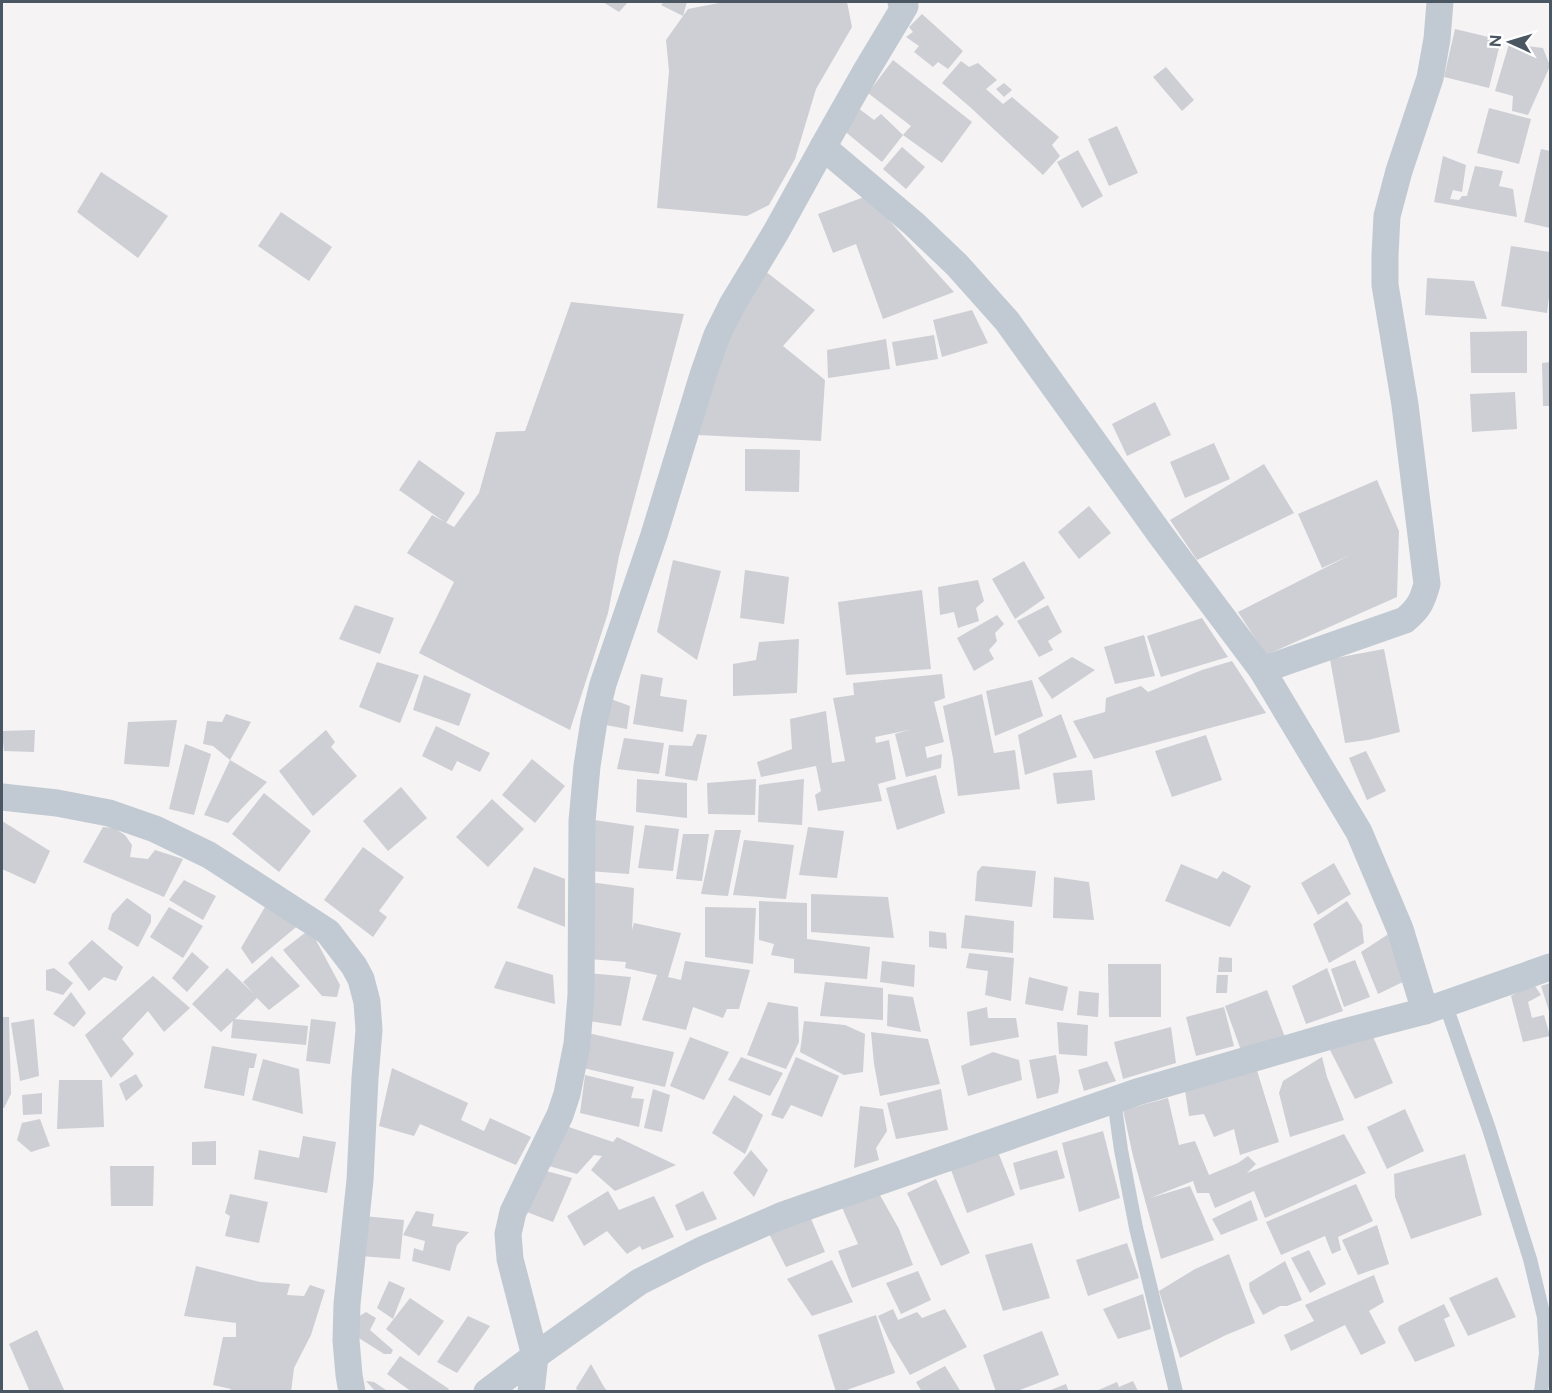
<svg xmlns="http://www.w3.org/2000/svg" width="1552" height="1393" viewBox="0 0 1552 1393" font-family="Figtree,sans-serif">
<style>
.building{fill:#cdcfd5}
.lines{fill:none;stroke-linecap:round;stroke-linejoin:round}
.service{stroke:#c1cad2;stroke-width:14}
.minor{stroke:#c1cad2;stroke-width:27}
</style>
<rect width="100%" height="100%" fill="#f5f3f3"/>
<g class="building">
<path d="M603,2H628L619,12Z"/>
<path d="M664,2H687L683,16L661,5Z"/>
<path d="M724,2H847L852,27L816,89L795,159L769,205L747,216L657,208L669,71L666,40L688,9Z"/>
<path d="M922,14L963,51L948,69L938,62L933,67L914,52L919,46L906,37L913,32L909,27Z"/>
<path d="M1455,29L1501,40L1489,88L1444,77Z"/>
<path d="M1509,44L1543,48L1550,66L1528,115L1512,111L1513,96L1495,91Z"/>
<path d="M893,60L972,122L942,163L903,135L882,162L842,129L858,108L874,120L881,114L903,135L911,126L868,93Z"/>
<path d="M961,61L969,67L978,63L997,80L986,89L1003,104L1012,97L1059,137L1052,145L1060,156L1043,175L970,107L942,83Z"/>
<path d="M1166,67L1194,100L1182,111L1153,77Z"/>
<path d="M1004,83L1012,90L1004,97L996,89Z"/>
<path d="M1489,108L1531,119L1519,164L1477,153Z"/>
<path d="M1117,126L1138,173L1109,186L1088,139Z"/>
<path d="M902,147L925,167L906,189L883,169Z"/>
<path d="M1541,149L1550,151V228L1524,222Z"/>
<path d="M1078,150L1103,196L1082,208L1057,162Z"/>
<path d="M1443,156L1466,165L1462,192L1453,190L1450,199L1459,200L1462,196H1467L1475,166L1503,171L1499,186L1513,189L1517,217L1434,202Z"/>
<path d="M101,172L168,216L138,258L77,212Z"/>
<path d="M867,196L954,292L883,319L856,244L833,253L818,214Z"/>
<path d="M281,212L332,247L309,281L258,246Z"/>
<path d="M1511,246L1550,252V288L1547,313L1501,306Z"/>
<path d="M765,271L815,310L783,346L825,380L821,441L698,435L728,322Z"/>
<path d="M1427,278L1474,281L1487,319L1425,315Z"/>
<path d="M571,302L684,314L619,556L608,613L570,730L419,653L454,582L407,553L432,515L454,527L479,493L496,432L525,431Z"/>
<path d="M972,310L988,343L942,357L933,320Z"/>
<path d="M1527,331V373H1471L1470,332Z"/>
<path d="M934,335L938,359L896,366L892,342Z"/>
<path d="M886,339L890,369L828,378L827,350Z"/>
<path d="M1550,362V406H1543L1542,363Z"/>
<path d="M1515,392L1517,429L1472,432L1470,394Z"/>
<path d="M1155,402L1171,435L1127,456L1112,424Z"/>
<path d="M1214,443L1230,479L1185,498L1170,462Z"/>
<path d="M745,449L800,450L799,492L745,491Z"/>
<path d="M419,460L465,493L446,523L399,490Z"/>
<path d="M1264,464L1294,513L1197,560L1170,520Z"/>
<path d="M1377,480L1399,531L1397,597L1266,655L1238,612L1350,555L1322,568L1298,514Z"/>
<path d="M1089,506L1111,533L1079,559L1058,532Z"/>
<path d="M673,560L721,571L697,660L657,632Z"/>
<path d="M1024,561L1045,598L1015,619L992,579Z"/>
<path d="M745,570L789,577L784,624L740,618Z"/>
<path d="M978,580L984,601L976,608L979,621L958,628L954,612L940,615L938,587Z"/>
<path d="M922,590L931,669L846,675L838,602Z"/>
<path d="M355,605L394,618L380,654L339,639Z"/>
<path d="M1048,605L1062,632L1048,641L1053,650L1039,657L1017,621Z"/>
<path d="M997,615L1004,624L995,633L997,641L989,650L994,659L974,671L957,638Z"/>
<path d="M1202,618L1228,657L1161,677L1147,636Z"/>
<path d="M1144,635L1155,676L1115,684L1104,647Z"/>
<path d="M799,639L797,693L733,696V664L756,660L759,642Z"/>
<path d="M1384,649L1400,732L1368,740L1345,743L1330,659Z"/>
<path d="M1072,657L1095,670L1052,699L1038,678Z"/>
<path d="M1232,661L1266,713L1094,759L1073,721L1105,712L1106,698L1141,686L1148,692L1202,670Z"/>
<path d="M377,662L419,675L400,723L359,707Z"/>
<path d="M641,674L663,678L660,696L687,700L683,732L633,724Z"/>
<path d="M942,674L945,698L934,702L944,742L925,747L927,758L942,754L941,768L906,777L895,734L909,730L875,737L876,743L889,740L896,779L878,784L882,801L818,811L815,795L821,791L816,766L761,777L757,762L792,749L790,719L826,711L832,763L845,761L833,698L854,695L853,683Z"/>
<path d="M424,675L471,694L459,726L413,710Z"/>
<path d="M1032,680L1043,716L995,736L986,691Z"/>
<path d="M982,694L994,753L1015,750L1020,789L958,796L953,758L943,706Z"/>
<path d="M608,698L630,706L627,729L600,724Z"/>
<path d="M226,714L251,722L230,760L267,782L228,823L204,815L230,760L213,746L203,744L207,721L222,722Z"/>
<path d="M1061,714L1077,757L1025,775L1018,735Z"/>
<path d="M177,720L169,767L124,764L128,722Z"/>
<path d="M436,726L490,753L480,772L457,761L452,771L422,756Z"/>
<path d="M35,730L34,752L4,751L2,731Z"/>
<path d="M326,730L335,742L331,747L357,776L313,816L279,771Z"/>
<path d="M697,734L707,735L697,781L665,776L669,745L692,746Z"/>
<path d="M1206,735L1222,780L1172,797L1155,751Z"/>
<path d="M624,738L664,743L659,774L617,769Z"/>
<path d="M185,744L211,754L194,815L169,809Z"/>
<path d="M1366,751L1386,791L1367,800L1349,758Z"/>
<path d="M532,759L565,786L535,823L502,795Z"/>
<path d="M1092,770L1095,800L1057,804L1053,773Z"/>
<path d="M936,775L945,813L897,830L886,788Z"/>
<path d="M637,779L687,783V818L636,812Z"/>
<path d="M756,779L755,815L708,814L707,783Z"/>
<path d="M804,779L802,825L758,822L759,785Z"/>
<path d="M401,787L427,818L388,851L363,821Z"/>
<path d="M264,793L311,831L279,872L232,834Z"/>
<path d="M492,799L524,829L488,867L456,837Z"/>
<path d="M588,819L634,826L629,874L588,871Z"/>
<path d="M2,821L50,851L35,884L2,869Z"/>
<path d="M645,825L679,829L673,871L638,868Z"/>
<path d="M103,827L114,828L125,835L132,845L130,857L148,859L155,850L183,859L164,897L83,862Z"/>
<path d="M808,827L844,831L837,878L799,875Z"/>
<path d="M715,830H741L728,896L701,894Z"/>
<path d="M683,834H709L702,881L676,879Z"/>
<path d="M744,840L794,845L786,899L733,895Z"/>
<path d="M363,847L404,877L379,911L387,917L373,937L324,900Z"/>
<path d="M1334,863L1351,894L1318,915L1301,883Z"/>
<path d="M1181,864L1217,879L1223,871L1251,886L1230,927L1165,901Z"/>
<path d="M982,866L1036,871L1032,907L975,901L977,872Z"/>
<path d="M534,867L565,879V927L517,908Z"/>
<path d="M1054,877L1089,882L1094,920L1053,918Z"/>
<path d="M184,880L216,896L203,920L169,900Z"/>
<path d="M590,882L634,888L632,930L634,923L681,933L668,977L681,980L685,961L750,970L739,1009H727L723,1018L693,1007L686,1030L642,1020L657,975L625,968L626,962L589,959Z"/>
<path d="M811,894L888,897L894,938L811,932Z"/>
<path d="M127,898L151,915V922L138,947L108,929L112,914Z"/>
<path d="M269,900L301,923L252,964L241,948Z"/>
<path d="M759,901L807,903V939L870,947L867,979L794,973V959L771,955L774,944L759,940Z"/>
<path d="M1347,901L1362,925L1364,943L1329,963L1313,924Z"/>
<path d="M169,907L203,926L183,958L150,937Z"/>
<path d="M705,907L756,908L753,964L705,957Z"/>
<path d="M965,915L1014,921L1013,953L961,948Z"/>
<path d="M310,929L340,985L337,997L322,996L283,950Z"/>
<path d="M929,931L946,933L947,949L929,947Z"/>
<path d="M1390,933L1407,980L1378,994L1361,952Z"/>
<path d="M92,940L123,967L116,981L104,977L89,991L68,963Z"/>
<path d="M192,952L209,967L187,992L172,978Z"/>
<path d="M969,953L1014,958L1011,1001L985,995L988,971L966,968Z"/>
<path d="M272,956L300,986L269,1010L257,998L235,1019L308,1026L306,1045L231,1038L233,1021L221,1032L192,1004L227,968L254,994L243,982Z"/>
<path d="M1219,957L1232,958V972H1218Z"/>
<path d="M1355,960L1370,997L1344,1007L1331,969Z"/>
<path d="M506,961L553,975L555,1004L494,988Z"/>
<path d="M882,961L915,965L914,987L880,982Z"/>
<path d="M1108,964H1161V1017H1109Z"/>
<path d="M54,968L73,983L63,995L46,990V970Z"/>
<path d="M1327,968L1343,1011L1306,1024L1292,986Z"/>
<path d="M588,973L631,977L621,1026L583,1020Z"/>
<path d="M1217,975H1228L1227,993H1216Z"/>
<path d="M153,976L190,1008L164,1032L148,1011L122,1039L134,1054L111,1078L85,1035Z"/>
<path d="M1029,977L1068,987L1063,1011L1025,1004Z"/>
<path d="M825,982L883,988V1020L820,1016Z"/>
<path d="M1533,983L1541,995L1528,1002L1532,1018L1544,1015L1550,1036L1523,1042L1511,996Z"/>
<path d="M1550,983V1014L1541,986Z"/>
<path d="M1267,990L1285,1037L1242,1053L1225,1006Z"/>
<path d="M1079,991L1099,993L1098,1017L1077,1015Z"/>
<path d="M71,992L86,1013L74,1027L53,1014Z"/>
<path d="M888,994L913,997L921,1032L887,1026Z"/>
<path d="M768,1002L798,1007L799,1042L786,1069L747,1055Z"/>
<path d="M987,1007L988,1018H1016L1019,1037L970,1046L967,1012Z"/>
<path d="M1224,1007L1234,1046L1196,1056L1186,1017Z"/>
<path d="M2,1017H9L11,1094L4,1108H2Z"/>
<path d="M34,1019L39,1076L20,1081L11,1023Z"/>
<path d="M311,1019L336,1022L330,1064L306,1061Z"/>
<path d="M804,1021L845,1025L865,1034L863,1072L844,1075L800,1052Z"/>
<path d="M1057,1022L1088,1025L1087,1056L1059,1054Z"/>
<path d="M1171,1027L1176,1063L1123,1079L1114,1042Z"/>
<path d="M583,1032L674,1052L665,1087L583,1068Z"/>
<path d="M871,1032L928,1039L940,1084L880,1096L874,1064Z"/>
<path d="M1371,1032L1393,1083L1355,1099L1329,1048Z"/>
<path d="M690,1037L729,1052L704,1100L670,1086Z"/>
<path d="M212,1046L257,1054L254,1068H249L244,1096L204,1088Z"/>
<path d="M993,1052L1019,1060L1022,1080L968,1096L961,1066Z"/>
<path d="M1056,1055L1060,1080L1058,1093L1037,1099L1029,1060Z"/>
<path d="M741,1057L783,1073L770,1096L728,1080Z"/>
<path d="M796,1057L839,1076L822,1117L791,1105L783,1119L771,1115Z"/>
<path d="M1322,1057L1327,1077L1344,1120L1290,1137L1279,1093L1283,1081Z"/>
<path d="M263,1059L299,1069L303,1114L252,1100Z"/>
<path d="M1107,1061L1116,1081L1084,1091L1078,1070Z"/>
<path d="M1255,1064L1279,1142L1240,1155L1234,1129L1214,1137L1204,1114L1189,1116L1184,1084Z"/>
<path d="M392,1068L468,1103L461,1120L484,1131L490,1118L531,1137L516,1165L420,1124L414,1136L379,1126Z"/>
<path d="M136,1074L143,1086L126,1101L119,1084Z"/>
<path d="M585,1075L634,1087L631,1098L644,1099L639,1127L580,1113Z"/>
<path d="M59,1080H102L104,1127L57,1129Z"/>
<path d="M653,1089L670,1095L662,1132L644,1128Z"/>
<path d="M941,1089L948,1130L896,1139L887,1103Z"/>
<path d="M42,1093V1114L23,1115L22,1095Z"/>
<path d="M734,1095L763,1115L745,1154L712,1133Z"/>
<path d="M1168,1098L1179,1145L1195,1141L1209,1175L1238,1163L1248,1156L1256,1164L1247,1173L1344,1134L1366,1173L1265,1218L1254,1191L1215,1208L1209,1193H1197L1193,1181L1150,1198L1190,1186L1214,1240L1161,1259L1133,1156L1123,1110Z"/>
<path d="M860,1106L883,1109L887,1131L876,1148L879,1160L854,1168Z"/>
<path d="M1405,1109L1424,1151L1387,1169L1367,1127Z"/>
<path d="M40,1119L50,1146L31,1152L17,1140L22,1123Z"/>
<path d="M563,1125L613,1142L617,1137L676,1165L615,1191L591,1170L602,1156L594,1155L577,1174L542,1164Z"/>
<path d="M1103,1131L1120,1198L1079,1212L1062,1143Z"/>
<path d="M303,1136L336,1142L327,1193L254,1179L259,1150L299,1158Z"/>
<path d="M216,1141V1165H192V1142Z"/>
<path d="M751,1150L768,1170L754,1197L733,1173Z"/>
<path d="M1057,1150L1065,1178L1020,1190L1013,1163Z"/>
<path d="M998,1152L1015,1195L967,1213L951,1170Z"/>
<path d="M1465,1154L1482,1215L1411,1239L1395,1197L1394,1174Z"/>
<path d="M110,1166H154L153,1206H111Z"/>
<path d="M539,1169L572,1178L553,1222L519,1209Z"/>
<path d="M936,1179L970,1253L941,1266L907,1193Z"/>
<path d="M1356,1184L1373,1221L1338,1237L1341,1250L1332,1254L1325,1236L1281,1255L1266,1222Z"/>
<path d="M877,1190L899,1229L913,1265L852,1288L838,1251L858,1244L840,1203Z"/>
<path d="M608,1191L619,1210L654,1196L674,1237L642,1250L640,1246L627,1254L607,1231L584,1246L567,1216Z"/>
<path d="M703,1191L717,1219L686,1231L675,1205Z"/>
<path d="M230,1194L268,1202L259,1243L225,1236L230,1216L225,1213Z"/>
<path d="M1251,1200L1258,1220L1221,1235L1212,1219Z"/>
<path d="M416,1211L434,1214L432,1226L469,1232L457,1245L450,1271L412,1261L414,1248L423,1251L425,1241L403,1235Z"/>
<path d="M809,1214L825,1252L786,1267L767,1230Z"/>
<path d="M364,1216L404,1220L400,1259L360,1256Z"/>
<path d="M1377,1225L1389,1264L1358,1275L1342,1240Z"/>
<path d="M1032,1243L1050,1298L1003,1311L985,1255Z"/>
<path d="M1127,1243L1139,1278L1088,1296L1076,1260Z"/>
<path d="M1309,1250L1326,1284L1310,1293L1291,1258Z"/>
<path d="M1229,1254L1255,1323L1226,1335L1180,1358L1159,1291L1195,1269Z"/>
<path d="M832,1260L853,1302L812,1316L787,1279Z"/>
<path d="M1285,1261L1302,1300L1287,1306H1280L1263,1315L1250,1291L1249,1283Z"/>
<path d="M196,1266L260,1282L290,1284L287,1295L304,1296L310,1285L325,1290L311,1335L294,1368L291,1392H229L231,1389L213,1385L223,1337H236V1323L184,1316Z"/>
<path d="M918,1271L931,1300L901,1314L886,1283Z"/>
<path d="M1374,1275L1384,1302L1369,1311L1386,1343L1361,1355L1345,1325L1291,1351L1284,1335L1314,1321L1305,1305Z"/>
<path d="M1497,1277L1516,1317L1468,1336L1449,1298Z"/>
<path d="M389,1281L405,1288L393,1319L377,1308Z"/>
<path d="M1143,1294L1151,1329L1118,1339L1103,1309Z"/>
<path d="M410,1298L444,1321L419,1356L386,1329Z"/>
<path d="M1444,1304L1450,1316L1444,1319L1455,1346L1415,1362L1398,1330L1399,1326Z"/>
<path d="M893,1309L898,1320L917,1312L922,1318L945,1309L967,1347L910,1375L889,1340L878,1316Z"/>
<path d="M366,1312L376,1318L370,1330L393,1350L391,1354H384L351,1333L355,1319Z"/>
<path d="M876,1315L895,1373L841,1392H836L818,1335Z"/>
<path d="M468,1316L490,1326L457,1373L437,1362Z"/>
<path d="M37,1330L65,1392H30L9,1344Z"/>
<path d="M1042,1331L1059,1375L1015,1392H996L983,1355Z"/>
<path d="M400,1356L449,1389L447,1392H412L387,1374Z"/>
<path d="M591,1364L604,1387L608,1392H578L576,1388Z"/>
<path d="M945,1366L961,1392H922L916,1382Z"/>
<path d="M366,1381L374,1382L389,1392H376Z"/>
<path d="M1133,1381L1138,1391H1096L1117,1382L1119,1387Z"/>
<path d="M1066,1384L1069,1392H1048V1391Z"/>
</g>
<g class="lines">
<g class="service">
<path d="M1445,1003L1489,1129L1530,1259L1544,1317L1546,1354L1541,1392"/>
<path d="M1114,1100L1121,1150L1136,1228L1176,1392"/>
</g>
<g class="minor">
<path d="M823,147L914,224L957,265L1007,321L1160,534L1262,670L1359,832L1400,929L1425,1011L1344,1032L1137,1092L783,1215L700,1251L639,1282L535,1356L510,1259L508,1234L513,1212L560,1115L567,1094L577,1044L581,995L582,821L587,766L594,721L603,684L654,535L703,375L717,335L732,305L776,232Z"/>
<path d="M823,147L866,71L905,6L901,2"/>
<path d="M1262,670L1405,620C1419,608 1422,602 1427,584L1405,405L1385,285V255L1387,216L1399,171L1430,78L1437,39L1440,2"/>
<path d="M2,797L57,803L109,813L155,829L209,855L328,932L354,966L361,979L367,1002L369,1030L365,1078L360,1180L347,1304L346,1340L349,1375L352,1392"/>
<path d="M1425,1011L1550,967"/>
<path d="M487,1392L535,1356L531,1392"/>
</g>
</g>
<rect width="1552" height="1393" fill="none" stroke="#4a5661" stroke-width="6"/>
<g transform="translate(1510 42) rotate(274)" stroke="#ffffff" stroke-width="4.5" paint-order="stroke">
<path d="M0-4.5L10 22L0 15L-10 22Z" fill="#4a5661"/>
<text y="-9" font-size="16" font-weight="bold" text-anchor="middle" fill="#4a5661">N</text>
</g>
</svg>
